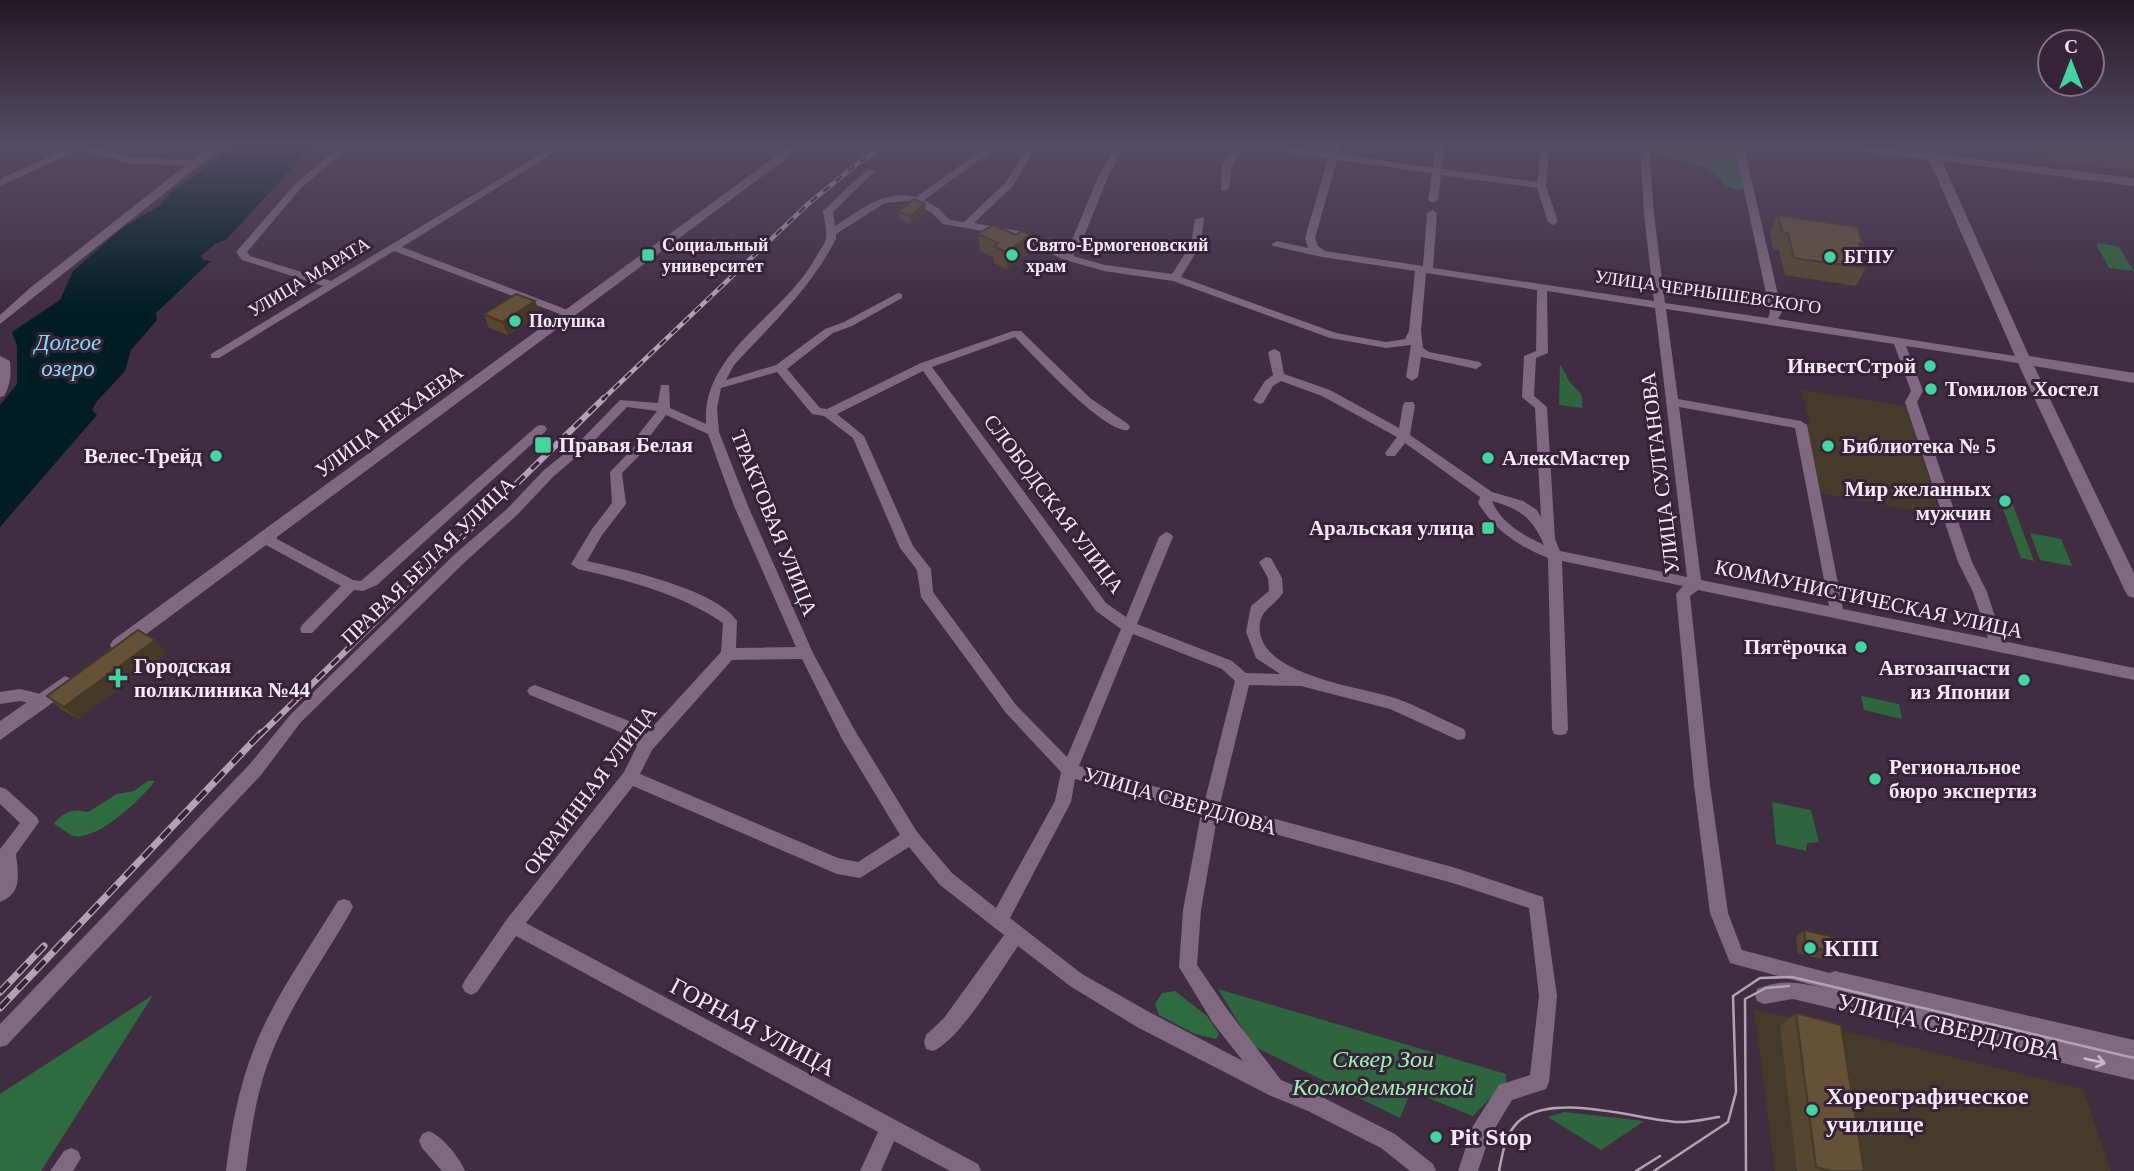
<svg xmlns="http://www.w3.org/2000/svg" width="2134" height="1171" viewBox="0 0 2134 1171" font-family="Georgia,serif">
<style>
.education{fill:#463b2b}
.green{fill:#2e653e}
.forest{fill:#2e6b40}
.water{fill:#011d25}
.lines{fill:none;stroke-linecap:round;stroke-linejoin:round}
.minor{fill:#7f6880;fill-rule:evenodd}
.tertiary{fill:#7f6880;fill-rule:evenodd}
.tram{stroke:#b2a2b3;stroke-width:2.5}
.rail-far2-casing{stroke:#b2a2b3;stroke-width:4.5}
.rail-far1-casing{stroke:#b2a2b3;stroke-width:6}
.rail-casing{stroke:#b2a2b3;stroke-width:7}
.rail-far2{stroke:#372338;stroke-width:2.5;stroke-dasharray:8;stroke-linecap:butt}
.rail-far1{stroke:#372338;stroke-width:3.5;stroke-dasharray:10;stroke-linecap:butt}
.rail{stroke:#372338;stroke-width:4.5;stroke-dasharray:13;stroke-linecap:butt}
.wall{fill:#564630}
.shaded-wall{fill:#463927}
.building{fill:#645138;stroke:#463927;stroke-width:2}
.oneway{stroke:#c7b6c8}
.poi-dot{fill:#44d49f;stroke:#372338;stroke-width:2.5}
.labels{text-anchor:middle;stroke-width:6;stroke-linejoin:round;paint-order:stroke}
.far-poi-label{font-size:18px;font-weight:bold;fill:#f7eaf8;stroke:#372338;text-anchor:start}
.far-street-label{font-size:18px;fill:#f7eaf8;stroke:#372338}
.poi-label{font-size:21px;font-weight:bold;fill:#f7eaf8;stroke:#372338;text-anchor:end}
.street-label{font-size:21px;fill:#f7eaf8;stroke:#372338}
.water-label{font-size:23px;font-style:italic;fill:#80defd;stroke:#372338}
.near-poi-label{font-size:24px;font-weight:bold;fill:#f7eaf8;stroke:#372338;text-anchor:start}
.near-street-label{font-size:24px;fill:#f7eaf8;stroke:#372338}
.near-park-label{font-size:24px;font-style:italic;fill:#9bf2b1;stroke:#372338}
</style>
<rect width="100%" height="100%" fill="#412d42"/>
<g class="education">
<path d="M1801,390L1907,406L1940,515L1820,493L1805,423H1810Z"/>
<path d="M1754,1009L2083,1089L2111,1171H1775Z"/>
</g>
<g class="green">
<path d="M1650,143H1733L1738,159L1651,149Z"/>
<path d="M2100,243L2119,247L2134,271L2109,268L2096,244Z"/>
<path d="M1560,365C1565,371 1566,376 1570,382C1578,393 1584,390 1582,408L1559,405Z"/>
<path d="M1999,498L2011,500L2034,561L2021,558Z"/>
<path d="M2030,533L2061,539L2072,566L2040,560Z"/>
<path d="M1861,696L1899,704L1902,719L1864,710Z"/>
<path d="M1772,802L1811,810L1819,842L1807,843L1806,851L1776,844Z"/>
<path d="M1218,989L1506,1074V1082L1473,1116L1411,1091L1400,1118L1253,1046Z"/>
<path d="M1564,1112L1644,1121L1601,1150L1548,1117Z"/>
</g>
<g class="forest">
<path d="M1651,149L1738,159L1744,188L1739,190L1725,186C1713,164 1678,160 1655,154Z"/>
<path d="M148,781H155C141,799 98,841 73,836C68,834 60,827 54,824C62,812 75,808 88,812L117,794L134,791Z"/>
<path d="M1175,991L1207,1016L1219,1034L1216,1039L1195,1034L1159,1015L1155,1004L1162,993Z"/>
<path d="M153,995L41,1171H0V1094Z"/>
</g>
<path class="water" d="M234,143H315L227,239L215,244L201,256L203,260L211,261L156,313L157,320L131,350L125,371L97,401L92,410L97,415L0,527V405L17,384V346L12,332L60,300L73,271L122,228L160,205L171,192L219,158Z"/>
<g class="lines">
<g class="minor">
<path d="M26,143H79L132,158L193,160L214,143H225L200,165L0,324V315L30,288L186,165L132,164L80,149L0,186V179L68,148L30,146Z"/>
<path d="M344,143H354L301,188L247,252L250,256L331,281L559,143H569L402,247L573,312V316H565L394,251L219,358H211V354L323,286L242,260L236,252L295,184Z"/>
<path d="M992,143H1003L924,200L938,208L950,220L964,222L1005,183L1031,143H1039L1012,187L974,223L1024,232L1064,252L1070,245L1098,177L1115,147H1121L1123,149L1108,177L1080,246L1073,256L1105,265L1172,274L1191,244L1195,219L1204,217L1201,244L1181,277L1336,333L1386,342L1405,339L1409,331L1415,271L1322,257L1273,246L1272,244L1277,241L1308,248L1305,238L1328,158L1243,146L1232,166L1229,189L1221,191L1222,166L1236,143H1259L1330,153L1333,143H1341L1338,154L1433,168L1436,143H1445L1442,169L1537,182L1541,152L1549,150L1546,186L1558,222L1553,225L1548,222L1537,188L1441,175L1438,200L1433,203L1428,200L1432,173L1337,160L1315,238L1318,246L1325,251L1423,266L1427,213L1432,210L1437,213L1433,268L1654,301L1644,214L1640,143H1649L1654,214L1665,303L1768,318L1770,312L1734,143H1743L1782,312L1778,319L2028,358L2030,360L2024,364L1906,346L1923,391L1917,402L1972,562L1987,592L2003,641L2134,668V680L1698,590L1690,596L1710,785L1728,913L1742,950L1841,976L1846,993L2134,1060V1080L1793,999L1764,1004L1757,1001L1755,995L1757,989C1783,978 1802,983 1827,989L1730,963L1710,913L1694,785L1676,594L1683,586L1562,561L1568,729L1566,734L1560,735L1554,734L1552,729L1548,558C1519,546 1498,533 1480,506L1478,503L1480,497L1405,443L1395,456H1387L1385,453L1397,437L1322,396L1281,381L1273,386L1263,403L1259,404L1253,400L1265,381L1273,375L1268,352L1274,349L1280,352L1284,374L1330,390L1399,428L1403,405L1405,402H1413L1415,405L1410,435L1492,492L1523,501L1537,510L1541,517L1535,408L1522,397L1524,356L1536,351L1537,290L1426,273L1421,331L1423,348L1429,352L1480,362L1482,365L1476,369L1421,357L1418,377L1412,381L1406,377L1411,345L1386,348L1330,338L1173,281L1104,271L1062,259L1017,237L943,224L931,212L908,201L885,203L836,234V239C809,290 773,323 734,365L726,380L776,365L825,329L844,322L898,293L902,294V298L852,326L833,333L787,369L820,408L827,409L921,363L1013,331H1021L1090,398L1128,424L1130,427L1128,430C1105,434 1034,356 1015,337L932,367L1106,603L1126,617L1159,537L1166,532L1171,534L1173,537L1137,624L1232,661L1246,673L1280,674L1256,658L1246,632L1251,606L1269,591L1268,578L1259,562L1266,557L1271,558L1282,578L1283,593C1273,608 1257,610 1260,633C1267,676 1360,687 1395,698C1418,706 1441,719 1464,729L1466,734L1464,739L1458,740L1390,709L1301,686L1249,685L1220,804L1456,868L1543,897L1557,996L1549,1082L1546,1089L1512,1100L1489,1138L1478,1171H1458L1473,1126L1499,1085L1530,1075L1539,996L1529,908L1456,884L1217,818L1201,910L1197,965L1227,1009L1281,1080L1322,1097L1395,1134L1433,1164L1436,1171H1410L1381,1148L1308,1111L1269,1095L1137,1027L1070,986L1018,946C1000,972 960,1040 933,1051L926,1049L924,1042L926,1035L944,1018L1004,935L940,885L909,847L860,878L837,874L633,786L526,923L978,1164L981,1171H950L894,1141L881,1171H860L878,1132L516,936L477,992L471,995L465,992L462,986L465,980L507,919L624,772L637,746L625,734L530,695L527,691L530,687L535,685L540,687L637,724L646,734L721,652L723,623C679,593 629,581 578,569L571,564L592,529L612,503L610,472L635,446L638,435L657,411L627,407L590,445L553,477L517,515L465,562L301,722L261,775L7,1045L0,1047V1024L249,765L291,714L455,554L507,509L543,471L582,439L620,400L658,403L661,385H669L670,408L706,424C701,352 785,315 816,257C819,251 825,244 826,238C827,230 824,219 823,211L867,169L875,171L833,212L835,226C861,210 883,189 916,197ZM1547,291L1655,308L1687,577L1560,551L1555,539L1547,407L1534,396L1536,358L1548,353ZM1666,309L1894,344L1911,391L1905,402L1958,562L1973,592L1988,638L1843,609L1807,425L1801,421L1678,399ZM923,371L1096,611L1121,629L1067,757L1016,705L933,592L931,569L913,546L864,436L837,414ZM777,372L812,414L824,416L853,438L900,548L917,570L921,597L1006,713L1061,772L1055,801L996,908L952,873L917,832L854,729L813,653L748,506L719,432L717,408L721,388ZM1679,407L1795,428L1829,606L1701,580ZM666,415L708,434L734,506L796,647L736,648L737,621C716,589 623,569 587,561L602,535L626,504L622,473L645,450L650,436ZM1492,501C1520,509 1532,517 1544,545C1524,536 1500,522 1492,501ZM1133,634L1222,669L1235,681L1205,800L1079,766ZM802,659L842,739L900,835L858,862L838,858L640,774L652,750L732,660ZM1075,779L1201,813L1183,910L1179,967L1213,1023L1243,1061L1151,1013L1082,974L1010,918L1071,802Z"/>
<path d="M1809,143H1836L1928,153L1923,143H1932L1939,157L1934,160L1814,146Z"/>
<path d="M0,356L10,361C11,374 11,384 4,396L0,397Z"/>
<path d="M541,425L545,426L547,429L545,432L377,585L363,591L354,590L312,633H302L300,629L302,625L341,586L266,545L263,536L265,533H275L277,539L353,580L361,581L537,426Z"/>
<path d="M20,689L49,696L52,700L49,704L44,706L20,701L0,704V692Z"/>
<path d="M0,787L6,789L37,817L39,822L16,854C18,874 23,893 0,902V849L20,823L0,804Z"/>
<path d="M344,899L350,901L353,907L350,913C324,958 293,1001 273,1050C257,1088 251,1130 246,1171H226C231,1128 239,1086 255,1046C276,994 309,949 338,901Z"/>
<path d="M429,1131C443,1137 459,1157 465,1171H442L422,1148L419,1141L422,1134Z"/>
<path d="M71,1148L78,1151L81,1158L73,1171H50L64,1151Z"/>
</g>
<g class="tertiary">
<path d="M794,143H807L125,650H113L110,645L113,640Z"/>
<path d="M1934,154L2134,178V186L1942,161L2029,356L2134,373V383L2034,366L2134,573V598L2128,596L2125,591L2022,372L1928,157Z"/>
<path d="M65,676L72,679L74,684L72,689L0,740V721Z"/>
<path d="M1835,971L2134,1040V1064L1835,993L1827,990L1824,982L1827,974Z"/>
</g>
<g class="tram">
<path d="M1499,1171C1503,1153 1504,1136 1518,1122C1551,1091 1636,1119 1676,1122C1691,1123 1705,1119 1719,1117"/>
<path d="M1636,1171L1660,1156"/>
<path d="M1654,1171L1728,1122L1736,1092L1733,996L1760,978L1792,977L2134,1058"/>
<path d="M1746,1171L1745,999L1766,988L1789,986"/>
</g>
<g class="rail-far2-casing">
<path id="rail-far2" d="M602,400L808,204L857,164L889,143"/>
</g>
<g class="rail-far1-casing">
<path id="rail-far1" d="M260,735L604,398"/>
</g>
<g class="rail-casing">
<g id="rail">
<path d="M0,992L44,946"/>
<path d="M0,1008L261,733"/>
</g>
</g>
<use href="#rail-far2" class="rail-far2"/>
<use href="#rail-far1" class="rail-far1"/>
<use href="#rail" class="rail"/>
</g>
<g class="wall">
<path d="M2037,143H2134V171L2047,161Z"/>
<path d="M898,212L926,213L911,224L899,220Z"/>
<path d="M1778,215L1863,244L1860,248L1866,268L1856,286L1785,275L1779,250L1773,249L1770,232Z"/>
<path d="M978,234L1032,252L1007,269L994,263V258L980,251Z"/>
<path d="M535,301L540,314L508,335L489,328L484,314Z"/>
<path d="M167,653L78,719L61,709L47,696Z"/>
<path d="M1804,930L1833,952L1825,960L1798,953L1796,937Z"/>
<path d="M1796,1013L1864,1171H1797L1780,1026Z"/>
</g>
<g class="shaded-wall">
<path d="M925,204L926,213L911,224L910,216Z"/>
<path d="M1031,235L1032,252L1007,269L1006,252Z"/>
<path d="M535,301L540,314L508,335L502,322Z"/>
<path d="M155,640L167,653L78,719L64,707Z"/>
</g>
<g class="building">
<path d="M2057,143H2134V153L2058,144Z"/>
<path d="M914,199L925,204L910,216L898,212Z"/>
<path d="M1778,215L1857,227L1863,244L1859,243L1866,268L1794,258L1788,233L1782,232Z"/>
<path d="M993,225L1016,235L1021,231L1031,235L1006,252L994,246L998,243L978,234Z"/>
<path d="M516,294L535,301L502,322L484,314Z"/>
<path d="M138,630L155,640L64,707L47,696Z"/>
<path d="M1804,930L1830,936L1833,952L1806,946Z"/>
<path d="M1796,1013L1841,1025L1864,1171H1831L1816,1167Z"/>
</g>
<defs><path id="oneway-shaft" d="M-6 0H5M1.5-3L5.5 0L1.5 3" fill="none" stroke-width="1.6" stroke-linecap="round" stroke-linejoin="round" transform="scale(1.75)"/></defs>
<use class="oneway" href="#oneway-shaft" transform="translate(2095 1061) rotate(13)"/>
<linearGradient id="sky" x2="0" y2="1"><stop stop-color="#241924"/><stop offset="0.47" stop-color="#544c65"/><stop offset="1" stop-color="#544c65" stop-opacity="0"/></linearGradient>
<rect width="2134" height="307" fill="url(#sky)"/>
<g class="poi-dot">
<rect x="641" y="248" width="14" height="14" rx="3.5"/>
<circle cx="1012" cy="255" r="7"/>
<circle cx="1830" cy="257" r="7"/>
<circle cx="515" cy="321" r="7"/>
<circle cx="1930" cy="366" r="7"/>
<circle cx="1931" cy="389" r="7"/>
<rect x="534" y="436" width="18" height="18" rx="3.5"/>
<circle cx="1828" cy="446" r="7"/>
<circle cx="216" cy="456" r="7"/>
<circle cx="1488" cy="458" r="7"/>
<circle cx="2005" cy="501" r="7"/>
<rect x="1481" y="521" width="14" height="14" rx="3.5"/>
<circle cx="1861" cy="647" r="7"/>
<path d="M114.5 667.5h7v7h7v7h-7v7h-7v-7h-7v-7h7z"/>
<circle cx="2024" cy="680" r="7"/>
<circle cx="1875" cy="779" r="7"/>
<circle cx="1810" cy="948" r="7"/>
<circle cx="1812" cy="1110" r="7"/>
<circle cx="1436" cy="1137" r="7"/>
</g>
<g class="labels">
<g class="far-poi-label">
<text x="662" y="251">Социальный<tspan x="662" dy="21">университет</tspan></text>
<text x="1026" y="251">Свято-Ермогеновский<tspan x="1026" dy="21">храм</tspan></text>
<text x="1844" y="263">БГПУ</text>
<text x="529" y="327">Полушка</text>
</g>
<g class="far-street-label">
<text transform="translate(309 277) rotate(-31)" y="6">УЛИЦА МАРАТА</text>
<text transform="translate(1708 292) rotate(8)" y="6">УЛИЦА ЧЕРНЫШЕВСКОГО</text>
</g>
<g class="poi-label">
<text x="1916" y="373">ИнвестСтрой</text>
<text x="1945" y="396" text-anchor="start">Томилов Хостел</text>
<text x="559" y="452" text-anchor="start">Правая Белая</text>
<text x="1842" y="453" text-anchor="start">Библиотека № 5</text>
<text x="202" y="463">Велес-Трейд</text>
<text x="1502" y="465" text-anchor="start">АлексМастер</text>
<text x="1991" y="496">Мир желанных<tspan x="1991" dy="24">мужчин</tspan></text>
<text x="1474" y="535">Аральская улица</text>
<text x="1847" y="654">Пятёрочка</text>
<text x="134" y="673" text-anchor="start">Городская<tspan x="134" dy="24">поликлиника №44</tspan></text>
<text x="2010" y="675">Автозапчасти<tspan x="2010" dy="24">из Японии</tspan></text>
<text x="1889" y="774" text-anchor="start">Региональное<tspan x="1889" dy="24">бюро экспертиз</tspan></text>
</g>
<g class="street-label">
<text transform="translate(389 421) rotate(-36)" y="7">УЛИЦА НЕХАЕВА</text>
<text transform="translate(1660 473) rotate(-97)" y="7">УЛИЦА СУЛТАНОВА</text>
<text transform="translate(1054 504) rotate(53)" y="7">СЛОБОДСКАЯ УЛИЦА</text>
<text transform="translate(774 523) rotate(68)" y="7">ТРАКТОВАЯ УЛИЦА</text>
<text transform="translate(428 561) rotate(-44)" y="7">ПРАВАЯ БЕЛАЯ УЛИЦА</text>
<text transform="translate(1869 599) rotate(12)" y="7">КОММУНИСТИЧЕСКАЯ УЛИЦА</text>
<text transform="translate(590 790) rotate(-53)" y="7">ОКРАИННАЯ УЛИЦА</text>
<text transform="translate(1180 801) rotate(16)" y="7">УЛИЦА СВЕРДЛОВА</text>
</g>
<g class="water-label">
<text x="68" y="350">Долгое<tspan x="68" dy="26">озеро</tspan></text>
</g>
<g class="near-poi-label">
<text x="1824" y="956">КПП</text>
<text x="1826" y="1104">Хореографическое<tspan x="1826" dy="28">училище</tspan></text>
<text x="1450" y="1145">Pit Stop</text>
</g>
<g class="near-street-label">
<text transform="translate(753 1027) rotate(28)" y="8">ГОРНАЯ УЛИЦА</text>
<text transform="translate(1949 1027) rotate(13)" y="8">УЛИЦА СВЕРДЛОВА</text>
</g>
<g class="near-park-label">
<text x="1383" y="1067">Сквер Зои<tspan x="1383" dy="28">Космодемьянской</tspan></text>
</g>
</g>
<g transform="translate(2071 63)"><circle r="33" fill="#372338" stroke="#847385" stroke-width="2"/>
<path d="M0-5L12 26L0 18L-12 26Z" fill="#44d49f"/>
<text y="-10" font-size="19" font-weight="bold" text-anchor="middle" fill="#f7eaf8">С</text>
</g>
</svg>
